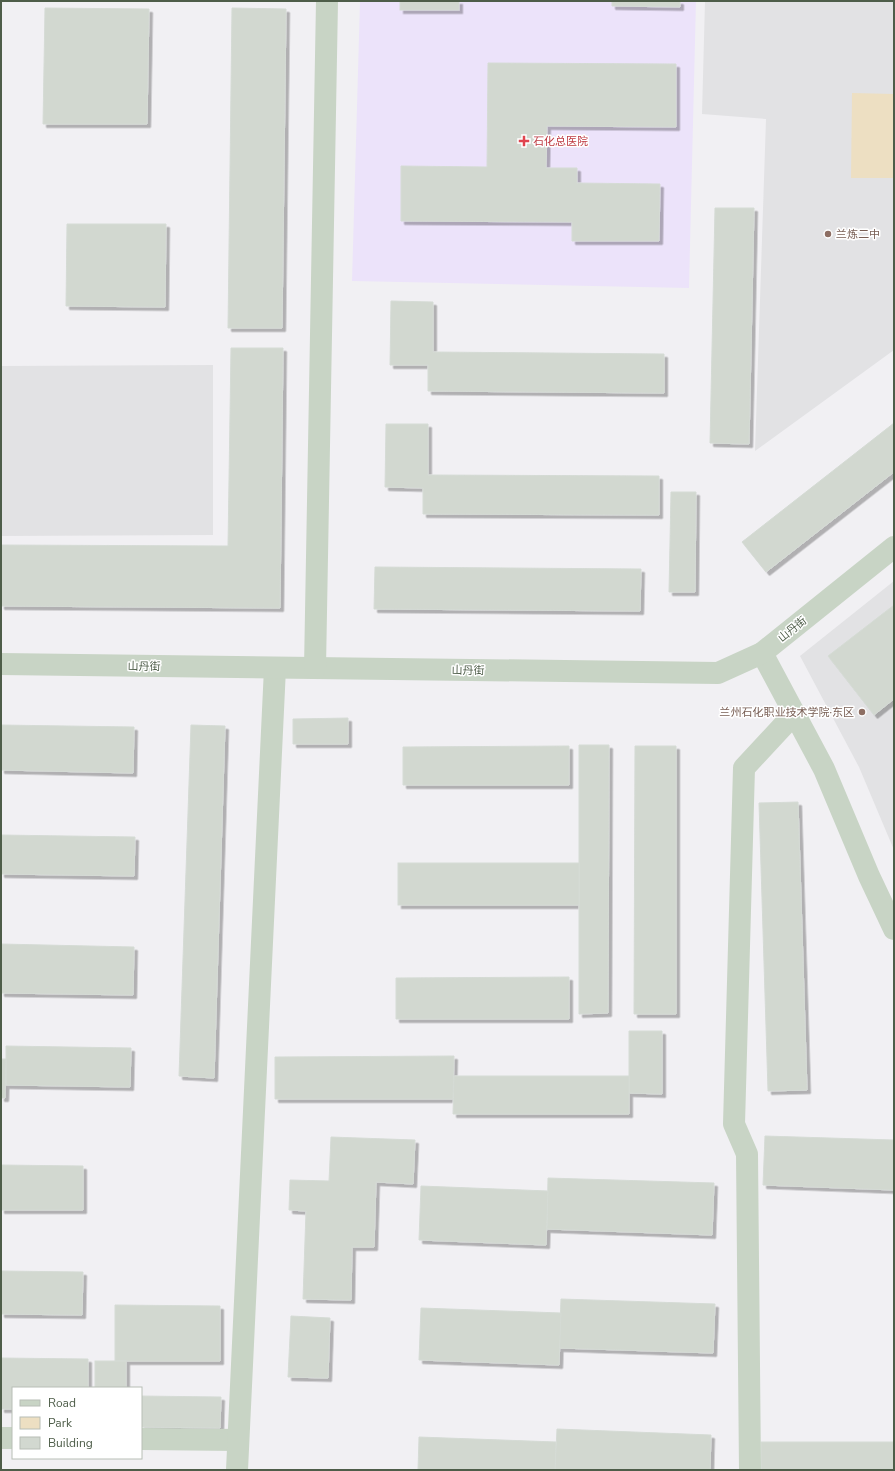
<svg xmlns="http://www.w3.org/2000/svg" width="895" height="1471" viewBox="0 0 895 1471" font-family="'Nunito Sans','Noto Sans SC',sans-serif">
<style>
.education{fill:#e2e2e4}
.medical{fill:#ece3fa}
.green{fill:#eddfc2}
.building{fill:#d2d8d0;stroke:#d5dbd5;filter:url(#shadow)}
.lines{fill:none;stroke-linecap:round;stroke-linejoin:round}
.minor{stroke:#c8d4c5;stroke-width:22}
.tertiary{stroke:#c8d4c5;stroke-width:22}
.health-dot{fill:#e0444e;stroke:#fff;stroke-width:1.5}
.education-dot{fill:#8d6e63;stroke:#fff;stroke-width:1.5}
.labels{text-anchor:middle;stroke-width:3;stroke-linejoin:round;paint-order:stroke}
.health-label{font-size:11px;fill:#be3a42;stroke:#fff;text-anchor:start}
.education-label{font-size:11px;fill:#785e54;stroke:#fff;text-anchor:start}
.street-label{font-size:11px;fill:#4e5d49;stroke:#fff}
</style>
<defs>
<filter id="shadow"><feDropShadow dx="3.5" dy="3.5" stdDeviation="0" flood-color="#0004"/></filter>
</defs>
<rect width="100%" height="100%" fill="#f1f0f3"/>
<g class="education">
<path d="M705,1H894V350L755,451L766,119L702,114Z"/>
<path d="M213,365V535L1,536V366Z"/>
<path d="M894,581V850L859,767L800,656Z"/>
</g>
<path class="medical" d="M360,1H696L689,288L352,281Z"/>
<path class="green" d="M852,93L894,94V178H851Z"/>
<g class="building">
<rect x="400" y="1" width="59" height="9"/>
<path d="M612,1H680V7L612,6Z"/>
<path d="M45,8L149,9L147,124H43Z"/>
<path d="M232,8L286,9L282,328H228Z"/>
<path d="M488,63L676,64V127L547,126L546,168H577V183L660,184L659,241H572V222L401,221V166L487,167Z"/>
<path d="M715,208H754L749,444L710,443Z"/>
<path d="M67,224H166L165,307L66,306Z"/>
<path d="M391,301L433,302V352L664,354V393L428,391V365H390Z"/>
<path d="M231,348H283L280,608L1,606V545L228,546Z"/>
<path d="M894,423V472L766,572L742,542Z"/>
<path d="M386,424H428V475L659,476V515L423,514V488L385,487Z"/>
<path d="M671,492H696L695,592H669Z"/>
<path d="M375,567L641,569L640,611L374,609Z"/>
<path d="M894,605V699L874,715L828,656Z"/>
<path d="M348,718V744H293V719Z"/>
<path d="M1,725L134,727L133,773L1,770Z"/>
<path d="M191,725L225,726L214,1078L179,1076Z"/>
<path d="M579,745H609L608,1013L579,1014Z"/>
<path d="M569,746V785H403V747Z"/>
<path d="M635,746H676V1014H634Z"/>
<path d="M798,802L807,1090L768,1091L759,803Z"/>
<path d="M1,835L135,837L134,876L1,874Z"/>
<rect x="398" y="863" width="181" height="42"/>
<path d="M1,944L134,947L133,995L1,993Z"/>
<path d="M569,977V1019H396V978Z"/>
<path d="M629,1031H662V1094L629,1093Z"/>
<path d="M6,1046L131,1048L130,1087L6,1085Z"/>
<path d="M454,1056L453,1099H275V1057Z"/>
<path d="M1,1059H6L5,1098H1Z"/>
<path d="M454,1076H629V1114H453Z"/>
<path d="M765,1136L894,1140V1190L763,1185Z"/>
<path d="M331,1137L415,1140L413,1184L376,1182L374,1247H352L351,1300L303,1299L306,1211L289,1210L290,1180L329,1181Z"/>
<path d="M1,1165L83,1166V1210H1Z"/>
<path d="M548,1178L714,1183L712,1235L547,1229Z"/>
<path d="M421,1186L548,1191L546,1245L419,1240Z"/>
<path d="M1,1271L83,1272L82,1315L1,1314Z"/>
<path d="M561,1299L715,1304L713,1353L559,1348Z"/>
<path d="M115,1305L220,1306V1361H115Z"/>
<path d="M421,1308L561,1313L559,1365L419,1360Z"/>
<path d="M291,1316L330,1318L328,1378L288,1377Z"/>
<path d="M1,1358L88,1359V1388H13V1409H1Z"/>
<rect x="95" y="1361" width="31" height="27"/>
<path d="M141,1396L221,1397L220,1428L141,1427Z"/>
<path d="M557,1429L711,1435L710,1470H555Z"/>
<path d="M419,1437L556,1442L555,1470H418Z"/>
<rect x="761" y="1442" width="133" height="28"/>
</g>
<g class="lines">
<g class="minor">
<path d="M1,1438H13"/>
<path d="M141,1439L238,1440"/>
<path d="M237,1470L275,668"/>
<path d="M750,1470L747,1154L734,1124L744,768L795,713"/>
</g>
<g class="tertiary">
<path d="M762,653L824,769L869,876L894,929"/>
<path d="M1,664L718,673L762,653L894,547"/>
<path d="M315,668L327,1"/>
</g>
</g>
<path class="health-dot" d="M522 135h4v4h4v4h-4v4h-4v-4h-4v-4h4z"/>
<g class="education-dot">
<circle cx="828" cy="234" r="4"/>
<circle cx="862" cy="712" r="4"/>
</g>
<g class="labels">
<g class="health-label">
<text x="533" y="145">石化总医院</text>
</g>
<g class="education-label">
<text x="836" y="238">兰炼二中</text>
<text x="854" y="716" text-anchor="end">兰州石化职业技术学院·东区</text>
</g>
<g class="street-label">
<text transform="translate(792 629) rotate(-39)" y="4">山丹街</text>
<text transform="translate(144 666) rotate(1)" y="4">山丹街</text>
<text transform="translate(468 670) rotate(1)" y="4">山丹街</text>
</g>
</g>
<rect width="895" height="1471" fill="none" stroke="#4e5d49" stroke-width="4"/>
<rect x="12" y="1387" width="130" height="72" fill="#ffffff" stroke="#b8beb6"/>
<rect x="20" y="1400" width="20" height="6" fill="#c8d4c5" stroke="#b8beb6"/>
<text x="48" y="1407" font-size="12" fill="#4e5d49">Road</text>
<rect x="20" y="1417" width="20" height="12" fill="#eddfc2" stroke="#b8beb6"/>
<text x="48" y="1427" font-size="12" fill="#4e5d49">Park</text>
<rect x="20" y="1437" width="20" height="12" fill="#d2d8d0" stroke="#b8beb6"/>
<text x="48" y="1447" font-size="12" fill="#4e5d49">Building</text>
</svg>
